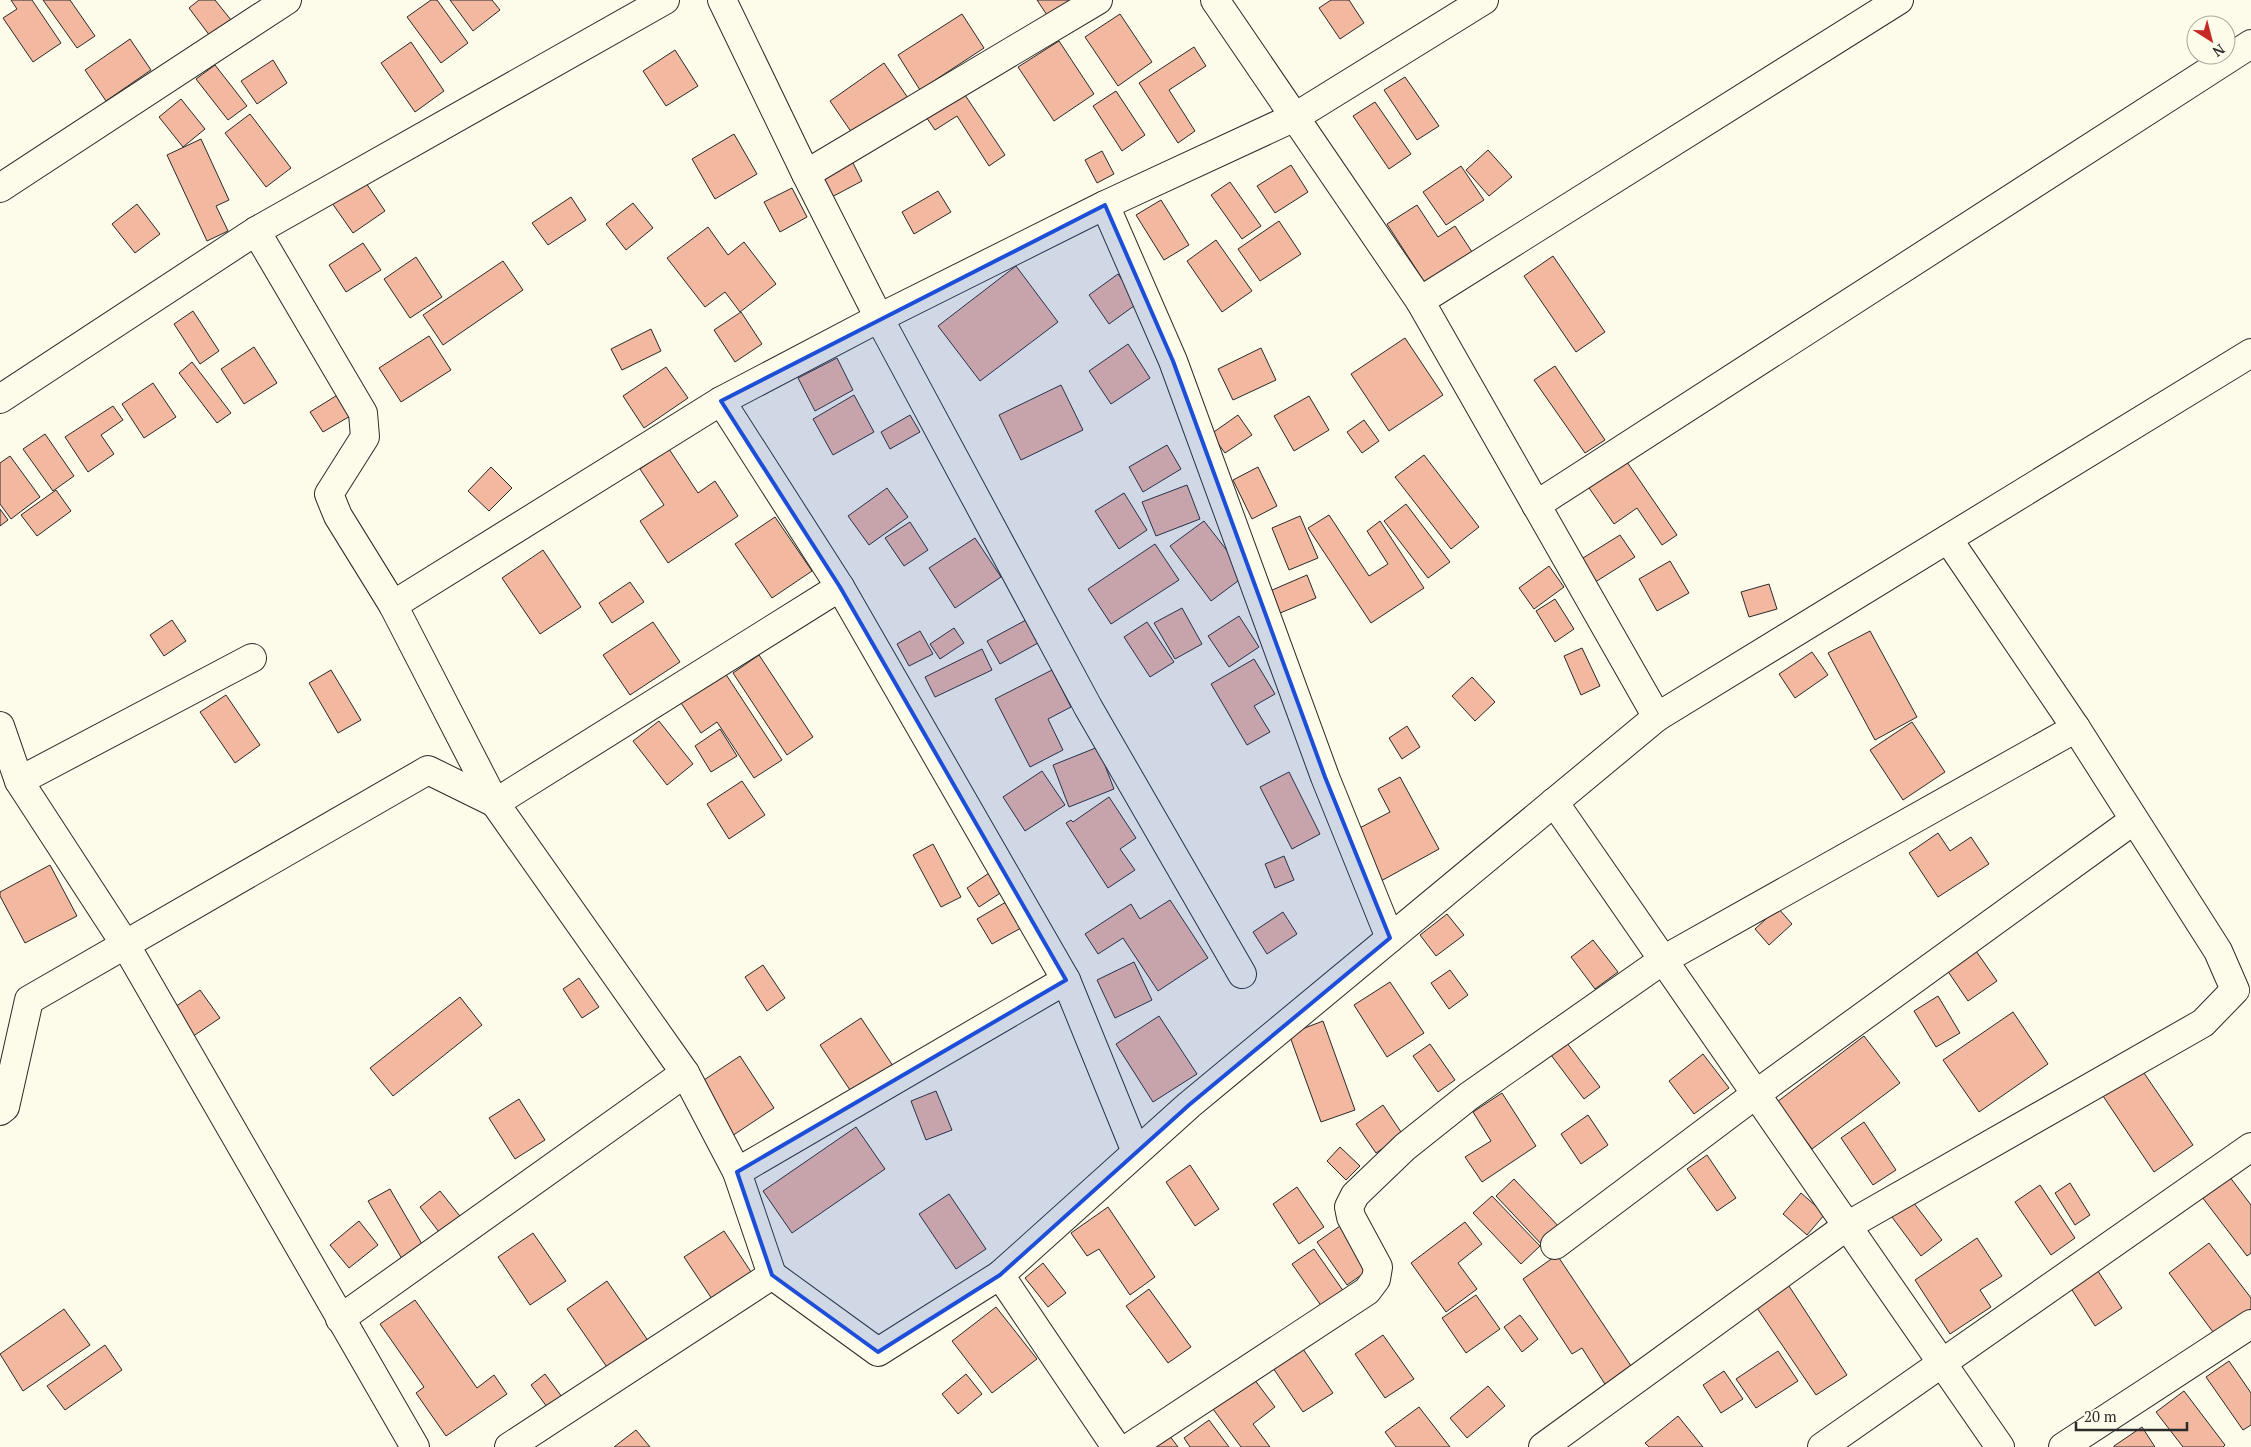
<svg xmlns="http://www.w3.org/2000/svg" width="2251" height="1447" viewBox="0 0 2251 1447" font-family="'PT Serif',serif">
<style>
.building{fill:#f2b8a0;stroke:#2b2b2b}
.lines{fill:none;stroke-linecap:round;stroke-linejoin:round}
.minor-casing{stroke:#2b2b2b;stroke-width:30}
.minor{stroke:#fdfbea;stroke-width:28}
.marked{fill:#1d4ed8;fill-opacity:0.2;stroke:#1d4ed8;stroke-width:4;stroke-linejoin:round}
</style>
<rect width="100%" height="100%" fill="#fdfbea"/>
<g class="building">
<path d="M11,0H32L61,43L33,62L3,18L17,9Z"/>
<path d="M43,0H70L95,36L77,48Z"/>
<path d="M199,0H215L231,20L210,36L189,8Z"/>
<path d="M431,0H437L468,43L441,63L407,17Z"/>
<path d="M450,0H492L500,10L473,31Z"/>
<path d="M1037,0H1081L1051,21Z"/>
<path d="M1331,0H1349L1364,23L1340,39L1319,8Z"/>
<path d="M962,14L984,48L920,90L898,55Z"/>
<path d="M1120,14L1152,62L1118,86L1085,37Z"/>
<path d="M130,39L151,70L106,101L85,70Z"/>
<path d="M1059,41L1094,94L1054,121L1018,67Z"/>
<path d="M411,42L444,91L415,112L381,63Z"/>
<path d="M1194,47L1206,66L1169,90L1195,131L1178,143L1139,83Z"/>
<path d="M675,50L698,86L666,106L643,71Z"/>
<path d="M273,60L287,83L257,104L241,81Z"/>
<path d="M884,63L908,98L854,136L830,101Z"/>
<path d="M215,65L247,106L228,120L196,79Z"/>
<path d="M1405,77L1439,126L1417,140L1384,90Z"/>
<path d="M961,89L1005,155L989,166L957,116L935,130L924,114Z"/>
<path d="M1116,91L1145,135L1122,151L1093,106Z"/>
<path d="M181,99L205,129L183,147L159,117Z"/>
<path d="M1375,102L1411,154L1389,169L1353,116Z"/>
<path d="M250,114L291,168L266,187L225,133Z"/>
<path d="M734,134L757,174L715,199L692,159Z"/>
<path d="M201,139L229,200L216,206L228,231L207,241L167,155Z"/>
<path d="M1488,150L1512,177L1489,196L1466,170Z"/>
<path d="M1102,151L1114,174L1097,183L1085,160Z"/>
<path d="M850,157L862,181L828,199L815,175Z"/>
<path d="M1291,165L1308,192L1275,213L1257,186Z"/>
<path d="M1461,166L1484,200L1446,225L1423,192Z"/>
<path d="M364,180L385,211L353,233L332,203Z"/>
<path d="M1230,182L1261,226L1242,239L1211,195Z"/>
<path d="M792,188L807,217L780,232L764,202Z"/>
<path d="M938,191L951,212L914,234L902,212Z"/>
<path d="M571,197L586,220L548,245L532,223Z"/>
<path d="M1161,200L1189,245L1164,260L1136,215Z"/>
<path d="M633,203L653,228L626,250L606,224Z"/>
<path d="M137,204L160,234L135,253L112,224Z"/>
<path d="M1417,205L1438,237L1455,226L1476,258L1429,289L1387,224Z"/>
<path d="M1279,221L1301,254L1260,281L1238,249Z"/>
<path d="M708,227L728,255L744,242L776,284L740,312L725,292L705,307L667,258Z"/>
<path d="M1216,240L1252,291L1222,312L1187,261Z"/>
<path d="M363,243L381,270L346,292L329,265Z"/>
<path d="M1553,256L1605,332L1576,352L1524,276Z"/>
<path d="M416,257L442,297L410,318L384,279Z"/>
<path d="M503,261L523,290L443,345L423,315Z"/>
<path d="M1016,266L1058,322L980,381L938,326Z"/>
<path d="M1118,274L1138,303L1109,324L1089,295Z"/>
<path d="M193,311L219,351L200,364L174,324Z"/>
<path d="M741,312L762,344L735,362L714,330Z"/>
<path d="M651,329L661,351L622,370L611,349Z"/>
<path d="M429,336L451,370L401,402L379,368Z"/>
<path d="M1405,338L1443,395L1389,431L1351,374Z"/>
<path d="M1128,344L1150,378L1111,404L1089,371Z"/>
<path d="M254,347L277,383L244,404L221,369Z"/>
<path d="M1261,348L1276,380L1233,400L1218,369Z"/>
<path d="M837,358L853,390L815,411L798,378Z"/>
<path d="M192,362L231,413L217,423L179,373Z"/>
<path d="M1555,366L1605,440L1585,453L1534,380Z"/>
<path d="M666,367L688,398L644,428L623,396Z"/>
<path d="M153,383L176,417L144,438L122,404Z"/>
<path d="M1061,385L1083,430L1021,460L999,415Z"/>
<path d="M339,394L352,415L323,432L310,412Z"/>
<path d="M854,395L874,432L833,455L813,419Z"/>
<path d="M1309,396L1329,430L1294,451L1274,416Z"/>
<path d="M113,406L123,420L101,435L114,454L88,472L65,437Z"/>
<path d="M910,415L920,432L890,449L881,432Z"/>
<path d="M1238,415L1252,435L1225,453L1211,434Z"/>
<path d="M1364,420L1379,441L1362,453L1347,432Z"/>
<path d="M45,434L74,476L53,491L23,449Z"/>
<path d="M1167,445L1181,469L1143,492L1129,467Z"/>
<path d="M669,449L698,493L715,481L738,516L668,563L640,521L664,505L640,469Z"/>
<path d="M1424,455L1479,527L1451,549L1395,477Z"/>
<path d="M10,456L40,497L11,519L0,504V463Z"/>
<path d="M1627,462L1677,535L1662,545L1637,508L1614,524L1589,488Z"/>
<path d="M491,467L512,488L489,511L468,491Z"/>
<path d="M1258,467L1277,506L1252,519L1233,480Z"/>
<path d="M1187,485L1200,519L1156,536L1142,502Z"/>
<path d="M887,488L908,517L869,545L848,516Z"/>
<path d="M56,490L71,511L37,536L21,515Z"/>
<path d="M1124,493L1147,530L1119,549L1095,511Z"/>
<path d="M1406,504L1450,562L1428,578L1384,521Z"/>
<path d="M0,509L8,520L0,526Z"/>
<path d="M1329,515L1369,576L1388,564L1367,531L1380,521L1424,588L1371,623L1308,528Z"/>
<path d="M1300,516L1318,558L1289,570L1272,528Z"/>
<path d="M775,517L812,571L772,598L735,544Z"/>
<path d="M1204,521L1246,575L1211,601L1170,546Z"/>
<path d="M910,522L928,550L904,566L885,538Z"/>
<path d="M1620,535L1635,557L1589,586L1575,563Z"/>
<path d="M975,538L1001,577L955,608L929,568Z"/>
<path d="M1155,544L1179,580L1111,624L1088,589Z"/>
<path d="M543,550L581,607L540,634L502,578Z"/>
<path d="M1670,561L1689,593L1657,611L1639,579Z"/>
<path d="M1549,566L1564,587L1534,609L1519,588Z"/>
<path d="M1307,575L1316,598L1273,616L1263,594Z"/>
<path d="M630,582L644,602L612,623L599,603Z"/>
<path d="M1769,584L1777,609L1749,617L1741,592Z"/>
<path d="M1555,599L1574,629L1555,642L1536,611Z"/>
<path d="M1182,608L1202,644L1175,659L1154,623Z"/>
<path d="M1239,616L1259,647L1229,667L1208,636Z"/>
<path d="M172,620L186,641L164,656L150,635Z"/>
<path d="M1026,620L1038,643L1000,664L987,641Z"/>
<path d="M653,622L680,662L630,695L603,655Z"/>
<path d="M1147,622L1174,662L1150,677L1124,637Z"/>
<path d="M954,628L964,643L940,659L930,644Z"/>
<path d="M920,631L933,654L909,666L897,644Z"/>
<path d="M1870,631L1917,717L1875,740L1828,653Z"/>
<path d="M1582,648L1600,686L1581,695L1564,656Z"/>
<path d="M982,649L992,670L935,697L925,677Z"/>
<path d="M1812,652L1828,675L1795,698L1779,674Z"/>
<path d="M759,655L813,737L787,755L733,673Z"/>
<path d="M1254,659L1275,694L1254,706L1270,732L1247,745L1211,684Z"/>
<path d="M331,670L361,720L338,733L309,683Z"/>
<path d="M1052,670L1071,707L1048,719L1063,750L1030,767L995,699Z"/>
<path d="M725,673L782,760L754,778L717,722L701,733L681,703Z"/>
<path d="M1472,677L1495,702L1475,721L1452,696Z"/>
<path d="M226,695L260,745L235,763L200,712Z"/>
<path d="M659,721L693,764L667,785L633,741Z"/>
<path d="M1912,722L1945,772L1903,800L1870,750Z"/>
<path d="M1407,726L1420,747L1402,759L1389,738Z"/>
<path d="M720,729L737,756L711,772L695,746Z"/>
<path d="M1098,747L1114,789L1069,807L1053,765Z"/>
<path d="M1042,771L1065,805L1025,831L1003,797Z"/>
<path d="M1289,772L1320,834L1292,849L1260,787Z"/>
<path d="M1400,777L1439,849L1381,881L1354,831L1390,812L1378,789Z"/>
<path d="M742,781L765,815L729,839L707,804Z"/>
<path d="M1109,797L1136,838L1120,849L1135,870L1108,888L1066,823L1071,820L1073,822Z"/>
<path d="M1938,833L1950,851L1971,837L1989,864L1938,897L1909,853Z"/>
<path d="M933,844L961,897L941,907L913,855Z"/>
<path d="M1284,856L1294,880L1275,888L1265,864Z"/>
<path d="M50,865L77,916L25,943L0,896V892Z"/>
<path d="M995,869L1008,888L979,907L967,888Z"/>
<path d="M1170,900L1208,958L1158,991L1123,938L1098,954L1085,934L1131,904L1140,919Z"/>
<path d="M1006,902L1021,928L992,944L977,919Z"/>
<path d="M1778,908L1792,924L1769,945L1755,929Z"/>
<path d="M1283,912L1297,934L1267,954L1253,932Z"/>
<path d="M1447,914L1464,935L1436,956L1420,935Z"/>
<path d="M1593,940L1618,972L1595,989L1571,957Z"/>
<path d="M1976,951L1997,981L1968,1001L1947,970Z"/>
<path d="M1134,962L1152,1000L1115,1018L1097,980Z"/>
<path d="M763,965L785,998L767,1011L745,977Z"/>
<path d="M1450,970L1468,995L1449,1009L1431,983Z"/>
<path d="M579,978L599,1007L582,1018L563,989Z"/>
<path d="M1390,982L1424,1033L1387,1057L1354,1005Z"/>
<path d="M200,990L220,1018L189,1039L169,1011Z"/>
<path d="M1938,996L1960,1033L1936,1047L1914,1011Z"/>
<path d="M460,997L482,1025L393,1096L370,1068Z"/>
<path d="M2013,1012L2048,1064L1979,1112L1943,1060Z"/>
<path d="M1159,1016L1197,1074L1153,1102L1116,1044Z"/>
<path d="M861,1018L893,1066L852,1093L820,1045Z"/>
<path d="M1323,1021L1355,1110L1321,1122L1289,1034Z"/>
<path d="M1864,1036L1900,1083L1812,1149L1777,1102Z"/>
<path d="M1567,1043L1600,1087L1584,1099L1551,1055Z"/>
<path d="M1430,1044L1455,1080L1438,1092L1413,1056Z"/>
<path d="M1703,1054L1729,1088L1694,1114L1669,1081Z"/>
<path d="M740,1056L774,1108L732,1136L698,1084Z"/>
<path d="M2142,1070L2193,1145L2154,1172L2103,1096Z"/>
<path d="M936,1091L952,1130L926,1140L911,1101Z"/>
<path d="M1502,1093L1536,1146L1482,1182L1465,1157L1491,1141L1473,1112Z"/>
<path d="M519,1099L545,1140L515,1159L489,1118Z"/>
<path d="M1383,1105L1403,1135L1376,1153L1356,1124Z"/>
<path d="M1588,1115L1608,1145L1581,1164L1561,1134Z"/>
<path d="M1864,1122L1896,1170L1873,1185L1841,1138Z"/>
<path d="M856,1127L885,1169L792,1233L763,1191Z"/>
<path d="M1340,1147L1360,1166L1346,1180L1327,1161Z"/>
<path d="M1707,1155L1736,1198L1717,1211L1687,1169Z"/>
<path d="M1190,1165L1219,1209L1195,1226L1166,1182Z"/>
<path d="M2226,1172L2251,1205V1253L2247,1256L2199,1193Z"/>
<path d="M1514,1179L1562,1230L1544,1247L1496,1196Z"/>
<path d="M2070,1183L2090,1215L2075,1225L2055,1193Z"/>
<path d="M2040,1185L2075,1238L2051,1255L2015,1202Z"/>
<path d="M1297,1187L1324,1227L1299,1244L1273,1204Z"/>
<path d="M390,1189L426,1251L405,1264L368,1201Z"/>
<path d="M440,1191L463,1220L442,1236L420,1207Z"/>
<path d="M1801,1193L1825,1214L1807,1235L1783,1214Z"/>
<path d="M949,1194L986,1249L956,1269L919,1214Z"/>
<path d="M1907,1194L1942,1240L1921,1256L1886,1209Z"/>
<path d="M1492,1196L1540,1246L1521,1264L1473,1213Z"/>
<path d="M1108,1207L1155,1277L1130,1295L1099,1249L1087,1256L1071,1233Z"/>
<path d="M359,1221L378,1245L349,1268L330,1245Z"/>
<path d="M1465,1222L1482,1244L1458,1263L1477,1289L1446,1312L1411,1263Z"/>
<path d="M1340,1226L1370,1269L1347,1285L1317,1242Z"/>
<path d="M724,1231L757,1281L718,1308L684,1257Z"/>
<path d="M533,1233L566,1281L530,1305L498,1257Z"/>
<path d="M1977,1238L2002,1276L1980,1290L1991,1307L1950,1334L1915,1280Z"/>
<path d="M2209,1243L2251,1298V1309L2216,1336L2169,1273Z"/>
<path d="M1314,1249L1344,1292L1322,1307L1292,1264Z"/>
<path d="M1557,1255L1635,1372L1608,1389L1582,1348L1572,1354L1523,1279Z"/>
<path d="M1043,1263L1066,1293L1048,1307L1025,1278Z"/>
<path d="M2094,1265L2122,1308L2095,1326L2067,1282Z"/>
<path d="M607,1281L651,1345L611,1373L567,1309Z"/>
<path d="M1787,1283L1847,1375L1816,1395L1755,1305Z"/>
<path d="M1149,1289L1191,1347L1168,1363L1126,1306Z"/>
<path d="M1476,1295L1500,1329L1466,1353L1442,1318Z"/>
<path d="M415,1300L477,1388L494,1375L507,1394L446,1436L416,1393L424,1387L380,1324Z"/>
<path d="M996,1307L1037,1359L992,1393L952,1341Z"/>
<path d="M64,1309L90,1345L23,1391L0,1354Z"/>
<path d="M1520,1315L1538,1339L1522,1352L1504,1327Z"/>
<path d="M1383,1335L1414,1379L1385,1398L1355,1354Z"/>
<path d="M105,1345L122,1370L65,1410L47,1386Z"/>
<path d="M1303,1349L1333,1393L1303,1412L1273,1368Z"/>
<path d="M1778,1351L1798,1381L1756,1408L1736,1379Z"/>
<path d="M2229,1361L2251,1393V1425L2243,1430L2206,1377Z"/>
<path d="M1724,1371L1743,1399L1721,1413L1703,1385Z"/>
<path d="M545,1374L562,1397L547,1407L531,1385Z"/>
<path d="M966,1374L982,1394L958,1414L942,1394Z"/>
<path d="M1254,1379L1275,1407L1253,1424L1270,1447H1241L1213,1409Z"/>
<path d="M1488,1386L1505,1406L1467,1438L1450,1418Z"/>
<path d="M2184,1391L2225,1445L2223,1447H2183L2156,1412Z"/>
<path d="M1419,1407L1450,1447H1396L1385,1432Z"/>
<path d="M1678,1416L1703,1447H1649L1645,1443Z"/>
<path d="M1209,1420L1229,1447H1190L1184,1438Z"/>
<path d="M2142,1427L2155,1447H2114V1446Z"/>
<path d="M636,1430L650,1447H614Z"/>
<path d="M1169,1435L1178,1447H1152Z"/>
</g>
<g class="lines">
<g class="minor-casing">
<g id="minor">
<path d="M722,0L806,174"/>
<path d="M1098,0L806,174L879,318L1088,707L1242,974"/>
<path d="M1215,0L1420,301"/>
<path d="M0,188L287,0"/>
<path d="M256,231L363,413L365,437L329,494L338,516L393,605L495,803L685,1073L737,1172L772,1275"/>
<path d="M0,399L256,231L665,0"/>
<path d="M721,401L840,587L1066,980L1136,1152"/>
<path d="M1536,505L2251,44"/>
<path d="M393,605L721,401L879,318L1105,205"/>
<path d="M1657,717L2251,353"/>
<path d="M0,726L19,781L125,944L415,1447"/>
<path d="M19,781L252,658"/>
<path d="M1554,802L2000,1447"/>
<path d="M1390,938L1325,777L1173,361L1105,205L1295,117L1484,0"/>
<path d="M0,1111L5,1107L29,1000L428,770L495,803L840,587"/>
<path d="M737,1172L1066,980"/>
<path d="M1555,1245L1756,1094L2134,820"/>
<path d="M340,1319L685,1073"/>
<path d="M509,1447L772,1275L878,1352L1000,1275"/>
<path d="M1116,1447L1000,1275L1189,1105L1657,717L1420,301L1899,0"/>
<path d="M1130,1447L1367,1291L1376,1279L1378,1267L1351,1217L1349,1207L1355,1195L1405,1147L1469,1096L1663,960L2076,728"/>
<path d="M1543,1447L1847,1226L2203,1023L2235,990L2218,951L2076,728L1948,539"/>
<path d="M1822,1447L2251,1147"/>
<path d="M2063,1447L2251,1324"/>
</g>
</g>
<use href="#minor" class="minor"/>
</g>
<path class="marked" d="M1105,205L1173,361L1325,777L1390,938L1189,1105L1000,1275L878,1352L772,1275L737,1172L1066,980L840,587L721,401Z"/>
<g transform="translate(2211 40) rotate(144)"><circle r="24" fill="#fdfbea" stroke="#a9a89e"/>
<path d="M0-4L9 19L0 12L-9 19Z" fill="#c62828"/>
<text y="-8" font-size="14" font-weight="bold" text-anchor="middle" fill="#2b2b2b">N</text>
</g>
<path d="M2076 1422v8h111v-8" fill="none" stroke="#2b2b2b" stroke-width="2.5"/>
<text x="2084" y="1422" font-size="15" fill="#2b2b2b" stroke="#fdfbea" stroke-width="4" paint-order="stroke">20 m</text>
</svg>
